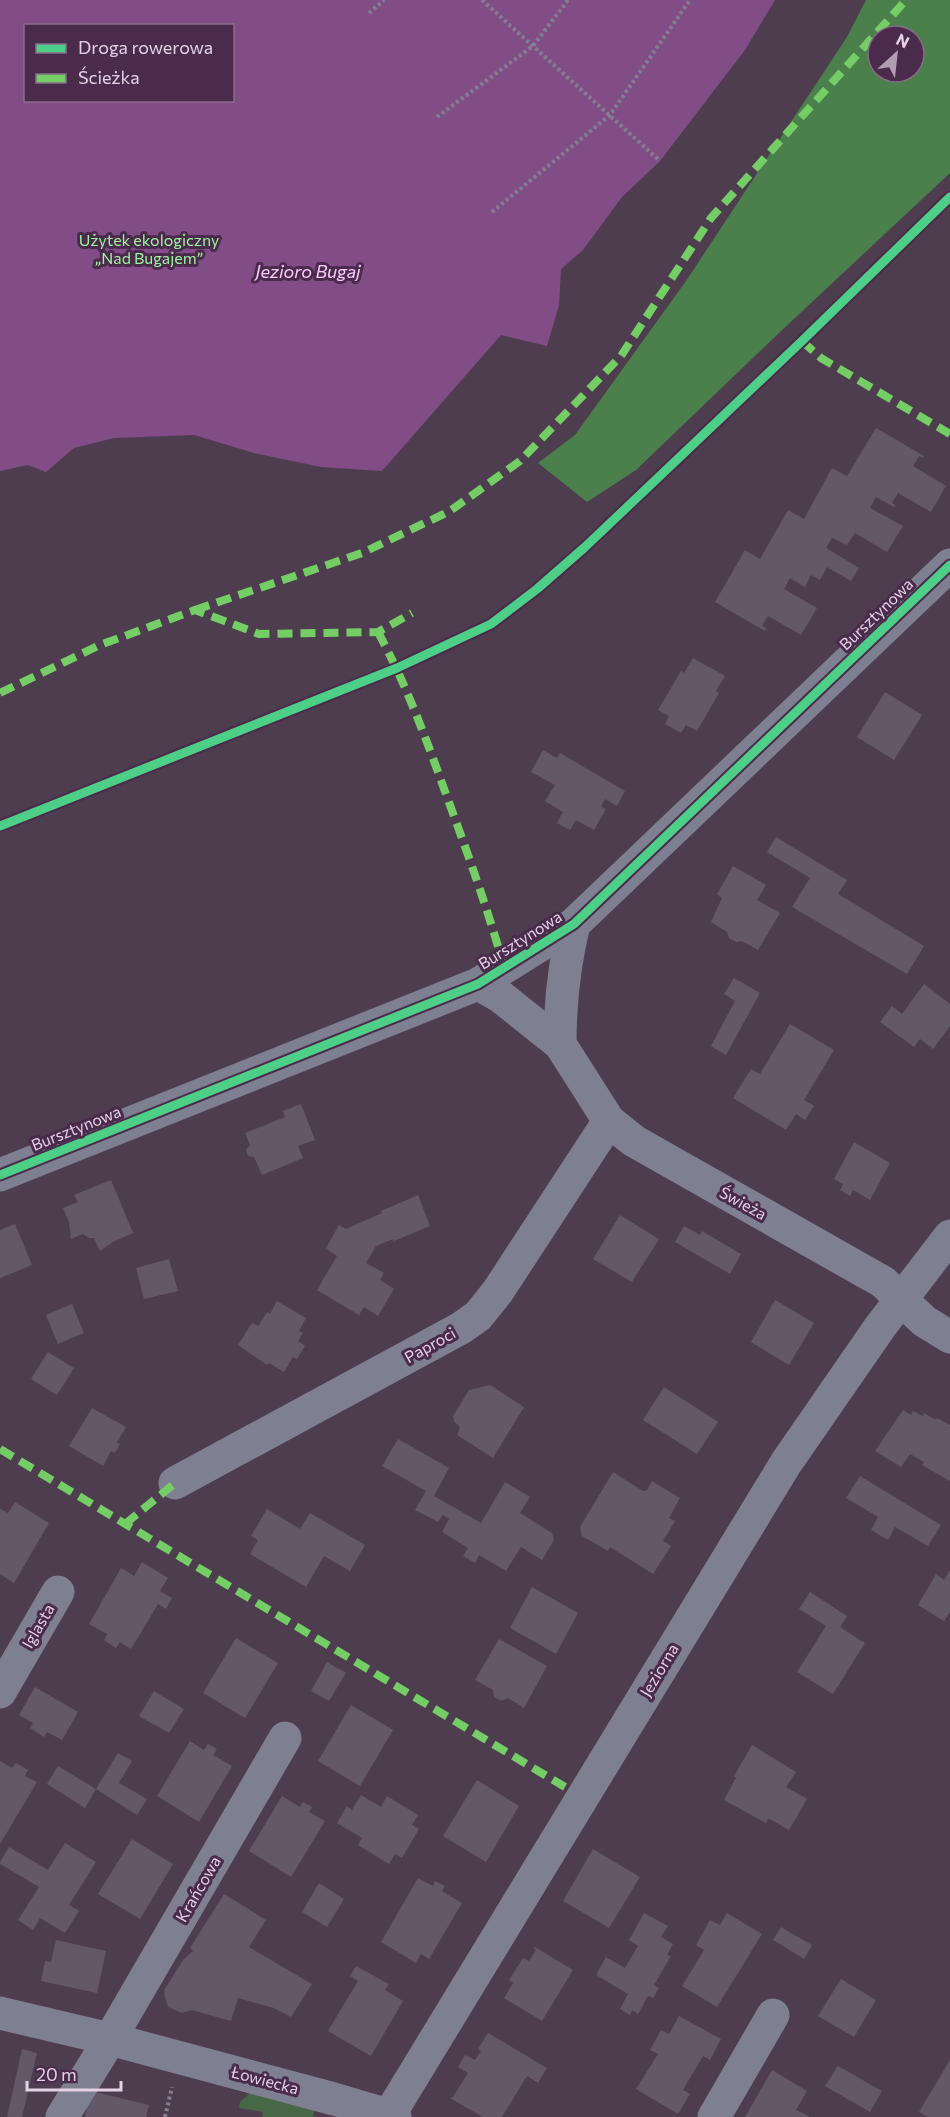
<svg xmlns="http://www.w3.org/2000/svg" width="950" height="2117" viewBox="0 0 950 2117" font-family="Commissioner,sans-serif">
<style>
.green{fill:#476847}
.forest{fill:#4b7f4c;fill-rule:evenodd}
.water{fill:#824d87;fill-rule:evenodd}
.building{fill:#635868}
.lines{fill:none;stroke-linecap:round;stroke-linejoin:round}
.path{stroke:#828090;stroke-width:4;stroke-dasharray:3 3;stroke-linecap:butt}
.minor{stroke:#7e7f90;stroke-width:33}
.quiet{stroke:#74ce65;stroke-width:8;stroke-dasharray:15 8;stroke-linecap:butt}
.cycleway-casing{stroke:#4a2b4c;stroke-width:13}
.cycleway{stroke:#4dcf88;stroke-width:9}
.labels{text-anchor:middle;stroke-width:6;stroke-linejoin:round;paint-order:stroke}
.park-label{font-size:16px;fill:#9df49e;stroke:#4a2b4c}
.street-label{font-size:16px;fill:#e4d1e5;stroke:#4a2b4c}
.water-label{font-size:18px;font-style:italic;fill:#fbcbfe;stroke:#4a2b4c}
</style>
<rect width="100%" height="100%" fill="#4e3d4f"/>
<path class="green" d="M250,2093L316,2106L313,2116L317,2117H262L263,2112L239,2108L240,2102Z"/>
<path class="forest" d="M866,0H950V173L780,332L636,470L587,502L538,463L575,435L686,281L847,37ZM878,36H914V72H878Z"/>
<path class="water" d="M0,0H775L745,50L660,161L622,197L583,250L561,269L559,305L547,346L501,335L382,471L321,467L254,453L194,435L114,438L74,448L46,472L28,465L0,471ZM26,26H232V100H26Z"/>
<g class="building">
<path d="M876,428L924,456L923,458L919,456L913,466L946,486L931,512L898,493L892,503L895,505L894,507L876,497L870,508L903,526L887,552L855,533L847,545L832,538L826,548L859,568L851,581L827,567L820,580L811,575L805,587L790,578L784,589L817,608L801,635L768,616L762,626L766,628L765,631L715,602L745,550L760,559L788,510L804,519L832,468L847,476Z"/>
<path d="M693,658L725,676L716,691L719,693L697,731L686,725L681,733L665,724L669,716L658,710L681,671L684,673Z"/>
<path d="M885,692L922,715L894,760L857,737Z"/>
<path d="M543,750L557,758L560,753L625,791L617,806L605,799L601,807L606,809L594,830L576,820L570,830L557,823L563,812L545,801L555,785L531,772Z"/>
<path d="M776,837L847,880L838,894L924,946L907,974L792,907L810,878L767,852Z"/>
<path d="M733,866L766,885L757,900L780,913L758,950L742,941L736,942L729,938L727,932L711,922L722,898L717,894Z"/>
<path d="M734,978L760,993L726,1055L711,1046L735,1001L724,994Z"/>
<path d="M924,984L950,1004V1026L933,1049L920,1039L914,1047L880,1022L892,1006L902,1014Z"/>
<path d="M790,1024L834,1050L804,1100L814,1106L805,1120L796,1114L786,1130L733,1098L751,1069L760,1074Z"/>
<path d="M301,1104L315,1140L298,1146L303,1158L262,1175L254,1157L248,1156L246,1150L250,1145L245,1133L285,1117L283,1111Z"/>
<path d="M854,1142L890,1163L870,1200L853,1190L850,1196L840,1190L843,1184L834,1179Z"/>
<path d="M111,1180L133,1233L113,1242L100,1251L94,1238H89L83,1234L71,1239L69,1222L63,1208L78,1202L74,1195Z"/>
<path d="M418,1195L430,1226L394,1241L393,1239L376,1246L366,1263L384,1273L380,1280L394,1289L378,1316L364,1307L359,1315L317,1290L337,1256L326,1248L339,1225L346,1229L382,1213L381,1211Z"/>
<path d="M620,1215L659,1239L632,1282L593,1259Z"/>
<path d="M15,1224L32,1265L0,1278V1230Z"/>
<path d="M684,1226L700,1235L702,1231L741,1254L730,1274L675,1242Z"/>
<path d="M169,1259L178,1291L144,1299L136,1268Z"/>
<path d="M775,1300L814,1323L789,1365L751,1342Z"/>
<path d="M277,1301L306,1318L299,1331L303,1333L298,1341L305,1346L297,1359L293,1357L284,1372L269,1363L267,1365L238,1345L252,1323L258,1326L267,1312L270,1314Z"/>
<path d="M72,1304L84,1333L58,1344L46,1315Z"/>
<path d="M48,1352L74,1368L57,1395L31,1379Z"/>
<path d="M490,1385L524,1407L493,1458L457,1435L460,1427L454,1421L453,1416L469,1390Z"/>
<path d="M664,1387L718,1422L697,1454L643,1420Z"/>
<path d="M92,1408L126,1427L117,1442L120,1444L115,1453L111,1451L103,1466L69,1446Z"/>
<path d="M903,1410L911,1415L913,1411L923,1416L924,1413L936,1420L937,1418L950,1425V1481L922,1465L924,1462L910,1454L901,1467L875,1451Z"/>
<path d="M398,1439L449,1468L434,1496L481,1523L505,1482L530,1497L520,1513L552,1533L554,1540L542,1560L521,1547L506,1571L479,1555L475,1563L463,1556L468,1548L442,1532L449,1519L443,1515L438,1522L415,1510L426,1491L382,1466Z"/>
<path d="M613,1472L643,1491L647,1490L652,1481L680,1498L669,1518L675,1521L663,1541L671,1546L653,1574L610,1547L608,1551L582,1536L580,1527Z"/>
<path d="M860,1476L941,1525L928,1546L895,1527L888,1540L871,1530L878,1517L846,1498Z"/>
<path d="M15,1502L49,1523L14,1583L0,1574V1509L8,1513Z"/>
<path d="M267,1509L300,1529L310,1513L365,1545L350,1571L324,1556L306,1587L250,1554L258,1540L251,1536Z"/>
<path d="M142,1562L168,1578L160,1591L172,1598L166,1609L158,1604L131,1649L120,1642L116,1648L104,1640L107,1634L89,1624L121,1568L134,1576Z"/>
<path d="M950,1570V1612L944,1621L918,1605L936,1574L944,1580Z"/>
<path d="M532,1587L578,1613L556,1654L510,1628Z"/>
<path d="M810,1592L847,1616L840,1627L865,1643L833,1694L797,1672L826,1626L799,1609Z"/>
<path d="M236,1638L278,1663L245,1718L203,1693Z"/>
<path d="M499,1639L547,1666L524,1708L508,1698L501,1701L494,1697L493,1690L475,1680Z"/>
<path d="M327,1662L346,1673L329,1701L311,1691Z"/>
<path d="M35,1687L78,1712L62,1740L47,1732L44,1737L30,1728L33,1723L19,1715Z"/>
<path d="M154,1691L184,1709L169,1733L139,1716Z"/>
<path d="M351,1705L393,1730L360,1786L318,1761Z"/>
<path d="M190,1741L204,1750L208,1744L217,1749L213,1755L232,1766L199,1822L157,1796Z"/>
<path d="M752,1745L796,1772L786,1787L807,1799L789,1830L768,1818L766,1823L724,1800L736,1778L734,1776Z"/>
<path d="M118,1753L132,1761L119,1783L147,1799L137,1815L96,1789Z"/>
<path d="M0,1761L12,1768L16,1763L28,1770L25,1776L37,1782L0,1844Z"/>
<path d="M58,1766L96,1789L85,1808L47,1784Z"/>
<path d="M477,1780L519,1806L486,1862L443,1836Z"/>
<path d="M361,1795L381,1807L387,1796L418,1815L412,1825L419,1829L402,1858L395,1854L389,1864L358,1845L362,1838L337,1823L347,1806L352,1810Z"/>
<path d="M282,1796L300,1807L303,1802L312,1807L309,1812L325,1821L291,1877L249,1851Z"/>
<path d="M132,1839L173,1864L140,1919L98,1894Z"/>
<path d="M65,1843L96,1862L69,1905L79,1911L65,1933L40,1918L33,1930L18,1920L39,1887L0,1864V1862L9,1847L48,1870Z"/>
<path d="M593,1849L640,1877L609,1928L563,1901Z"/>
<path d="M418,1878L433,1886L435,1881L445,1886L442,1891L462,1903L429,1959L421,1954L416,1963L381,1942Z"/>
<path d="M319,1883L344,1899L327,1927L302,1912Z"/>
<path d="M224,1894L266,1920L249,1947L312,1984L291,2017L274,2008L238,1998L231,2021L192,2010L182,2013L168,2007L164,1994L165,1989L183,1960L193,1951L190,1948Z"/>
<path d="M644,1913L668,1926L661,1937L673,1944L667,1955L671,1956L654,1985L659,1988L653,1998L648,1996L638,2014L632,2010L630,2015L620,2009L628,1994L596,1975L606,1957L625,1968L638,1946L629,1940Z"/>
<path d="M727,1913L762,1934L717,2007L682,1986L704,1950L696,1945L710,1920L720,1925Z"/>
<path d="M781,1927L812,1945L804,1959L773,1940Z"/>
<path d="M56,1940L106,1951L97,1993L41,1981L45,1961L51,1962Z"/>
<path d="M535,1947L573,1970L542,2021L504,1998L513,1983L509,1980L523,1958L529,1961L536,1950L533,1948Z"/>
<path d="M356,1966L389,1984L385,1990L403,2001L371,2056L328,2031L358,1981L350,1976Z"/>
<path d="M841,1979L876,2000L854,2037L818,2016Z"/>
<path d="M679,2016L721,2039L710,2060L703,2056L683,2090L690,2094L678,2114L636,2089L658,2054L650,2050L661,2030L669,2034Z"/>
<path d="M488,2033L547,2068L538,2083L527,2076L502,2117H483L450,2098L453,2097L468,2073L458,2067L465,2055L475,2060L481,2051L478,2049Z"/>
<path d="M22,2049L37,2053L22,2117H7Z"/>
<path d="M950,2060V2117H928L919,2112Z"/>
<path d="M838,2066L882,2091L870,2112L825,2086Z"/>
<path d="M772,2070L807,2091L796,2110L810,2117H745Z"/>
<path d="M91,2091L149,2105L146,2117H85Z"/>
</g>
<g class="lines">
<g class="path">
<path d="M482,0L660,161"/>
<path d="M369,13L384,0"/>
<path d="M437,117L533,46L568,0"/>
<path d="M492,212L610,115L690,0"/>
<path d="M165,2117L172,2087"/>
</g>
<g class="minor">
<path d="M478,984L501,997L560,1044C560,1002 564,965 574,924"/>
<path d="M560,1044L609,1121L634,1141L883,1282L924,1321L950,1337"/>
<path d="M0,1175L478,984L574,924L950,565"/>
<path d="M175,1483L461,1328L478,1316L498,1291L609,1121"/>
<path d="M0,1692L58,1592"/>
<path d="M0,2013L110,2039L334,2099L395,2117"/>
<path d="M62,2117L110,2039L285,1738"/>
<path d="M388,2117L786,1463L880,1327L950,1236"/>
<path d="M714,2117L773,2015"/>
</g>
<g class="quiet">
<path d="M802,341L821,358L950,434"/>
<path d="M195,610L362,553L450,511L520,461L621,356L711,218L906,0"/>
<path d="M378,632C407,686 427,741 447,797C468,854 488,910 504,967"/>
<path d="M0,693L100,645L195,610L259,634L378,632L412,613"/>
<path d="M0,1449L565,1787"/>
<path d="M125,1524L175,1483"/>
</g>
<g class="cycleway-casing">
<g id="cycleway">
<path d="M0,826L397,668L491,624L537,589L585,547L802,341L950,197"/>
<path d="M0,1175L478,984L574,924L950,565"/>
</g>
</g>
<use href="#cycleway" class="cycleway"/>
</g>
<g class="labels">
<g class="park-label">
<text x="149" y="246">Użytek ekologiczny<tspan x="149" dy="18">„Nad Bugajem”</tspan></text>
</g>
<g class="street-label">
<text transform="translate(876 614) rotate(-44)" y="6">Bursztynowa</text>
<text transform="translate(520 940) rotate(-32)" y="6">Bursztynowa</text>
<text transform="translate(76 1128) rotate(-22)" y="6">Bursztynowa</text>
<text transform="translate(743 1203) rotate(29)" y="6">Świeża</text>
<text transform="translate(430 1345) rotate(-29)" y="6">Paproci</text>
<text transform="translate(38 1626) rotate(-60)" y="6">Iglasta</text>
<text transform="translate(659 1670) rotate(-59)" y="6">Jeziorna</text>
<text transform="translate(198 1889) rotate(-60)" y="6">Krańcowa</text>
<text transform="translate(265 2080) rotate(15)" y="6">Łowiecka</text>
</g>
<g class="water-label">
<text x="308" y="278">Jezioro Bugaj</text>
</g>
</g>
<rect x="24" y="24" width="210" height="78" fill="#4a2b4c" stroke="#886d89" stroke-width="1.5"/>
<rect x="36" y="44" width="30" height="9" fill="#4dcf88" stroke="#886d89" stroke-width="1.5"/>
<text x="78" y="54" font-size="18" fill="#e4d1e5">Droga rowerowa</text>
<rect x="36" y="74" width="30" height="9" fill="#74ce65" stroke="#886d89" stroke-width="1.5"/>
<text x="78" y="84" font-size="18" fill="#e4d1e5">Ścieżka</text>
<g transform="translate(896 54) rotate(27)"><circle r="28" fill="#4a2b4c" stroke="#886d89" stroke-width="1.5"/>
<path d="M0-4.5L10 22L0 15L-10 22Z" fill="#b09db0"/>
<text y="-9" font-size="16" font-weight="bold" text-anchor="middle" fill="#e4d1e5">N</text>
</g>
<path d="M27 2081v9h94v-9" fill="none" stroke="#e4d1e5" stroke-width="3"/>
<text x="36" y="2081" font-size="18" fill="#e4d1e5" stroke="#4a2b4c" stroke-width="4.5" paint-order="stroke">20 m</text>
</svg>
